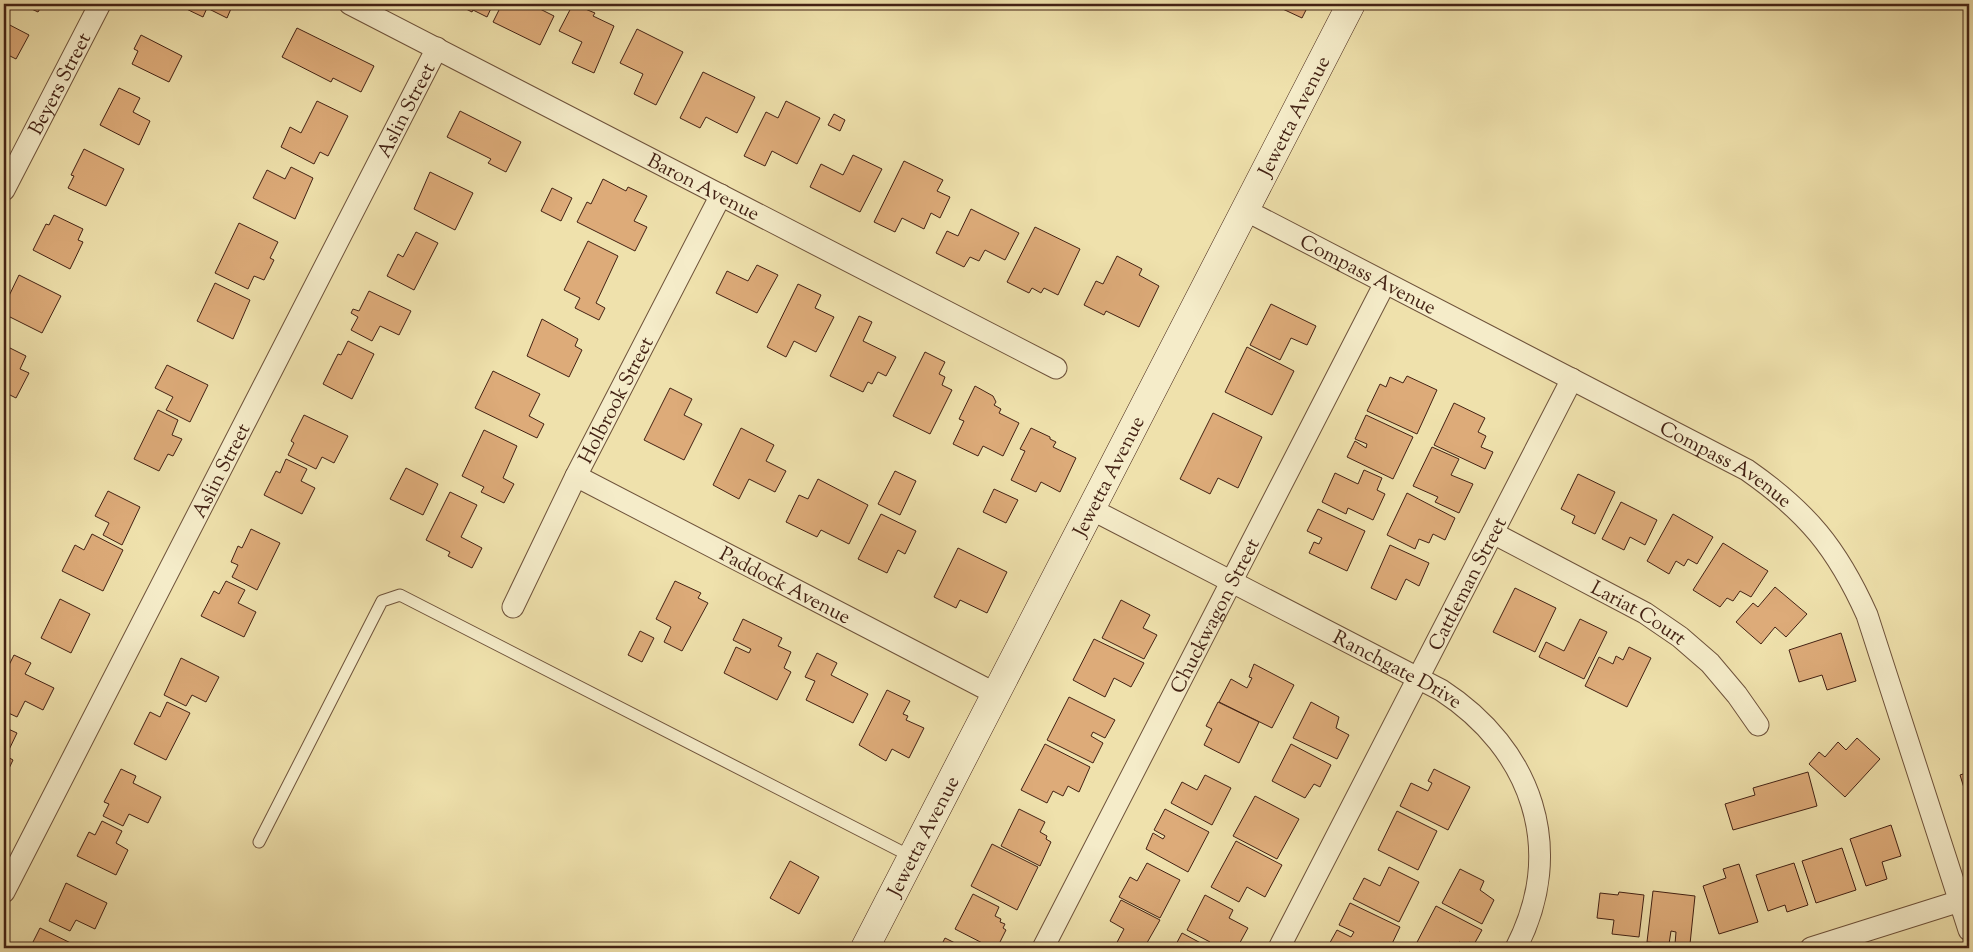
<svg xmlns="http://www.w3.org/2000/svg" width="1973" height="952" viewBox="0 0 1973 952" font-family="'Sorts Mill Goudy',serif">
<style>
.building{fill:#ddab79;stroke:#432214}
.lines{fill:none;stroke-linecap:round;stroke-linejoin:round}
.lane-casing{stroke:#6e523a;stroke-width:13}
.street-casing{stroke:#6e523a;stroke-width:23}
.secondary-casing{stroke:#432214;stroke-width:29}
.lane{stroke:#f5ecc9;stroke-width:11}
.street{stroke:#f5ecc9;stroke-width:21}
.secondary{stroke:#f5ecc9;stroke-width:28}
.labels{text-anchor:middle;stroke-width:5;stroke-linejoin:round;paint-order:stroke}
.street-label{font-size:20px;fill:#432214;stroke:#f5ecc9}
</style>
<rect width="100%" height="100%" fill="#efe1ac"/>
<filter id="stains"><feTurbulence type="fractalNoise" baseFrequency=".004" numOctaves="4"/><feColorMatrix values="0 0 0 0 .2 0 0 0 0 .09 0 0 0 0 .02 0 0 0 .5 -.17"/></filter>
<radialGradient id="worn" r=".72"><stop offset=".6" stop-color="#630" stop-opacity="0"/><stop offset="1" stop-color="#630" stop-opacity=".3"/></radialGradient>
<g class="building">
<path d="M21,4H43L38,12Z"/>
<path d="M176,4H233L227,18L207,8L203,17Z"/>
<path d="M456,4H493L487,17L473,10L472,12Z"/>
<path d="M502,4H535L534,6L554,16L540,45L493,22Z"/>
<path d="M573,4L595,13L593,16L614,26L594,73L572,63L582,42L559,31Z"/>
<path d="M1272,4H1309L1302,18Z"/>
<path d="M4,22L29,35L16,59L4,53Z"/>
<path d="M297,28L374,66L361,92L333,78L331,82L282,57Z"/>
<path d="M637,29L683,52L656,105L634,94L643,74L620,63Z"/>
<path d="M141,35L182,56L169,82L132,64L138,51L134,49Z"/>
<path d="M703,72L755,97L737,133L706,117L700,128L680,118Z"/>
<path d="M119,88L140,98L133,112L150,121L139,145L100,125Z"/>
<path d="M317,101L348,116L328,156L320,152L314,164L281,147L290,127L301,133Z"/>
<path d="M786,101L820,118L797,164L772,151L765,166L744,156L766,112L778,118Z"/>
<path d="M460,111L521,142L506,172L488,163L491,159L447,137Z"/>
<path d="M834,114L845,120L840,131L828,125Z"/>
<path d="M84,149L124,169L106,206L68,188L74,176L71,175Z"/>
<path d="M853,155L882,169L860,212L810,187L821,164L843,175Z"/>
<path d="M904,161L943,180L937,191L950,197L940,218L931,213L924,229L902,218L895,232L874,222Z"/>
<path d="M291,167L313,178L295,219L253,198L267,170L285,179Z"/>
<path d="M430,172L473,193L455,230L414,209Z"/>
<path d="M603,179L626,191L628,187L647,196L634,221L647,227L635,251L577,222L587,202L591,204Z"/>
<path d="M552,188L572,198L561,221L541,211Z"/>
<path d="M971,209L1019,233L1005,260L985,250L979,261L970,257L964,267L936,253L947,231L958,236Z"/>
<path d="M54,215L83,229L78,240L83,242L70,269L33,250L46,224L49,225Z"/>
<path d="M239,223L278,242L270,258L274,260L264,280L254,276L248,289L215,273Z"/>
<path d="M1035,227L1080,249L1058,295L1044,288L1041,293L1032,288L1029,293L1007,282Z"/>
<path d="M416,232L438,243L414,290L387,276L398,254L403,257Z"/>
<path d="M588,241L618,256L596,303L605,308L599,320L575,308L580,298L564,290Z"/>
<path d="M1117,256L1142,269L1139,275L1159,286L1139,327L1106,311L1104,315L1084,305L1096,281L1103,284Z"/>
<path d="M757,265L778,275L757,313L716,293L727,271L748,281Z"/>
<path d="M19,275L61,296L42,333L4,314L9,301L7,300Z"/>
<path d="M215,283L250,300L233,339L197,321Z"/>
<path d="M798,284L821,295L815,308L834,317L816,352L794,341L786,357L767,347Z"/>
<path d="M369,291L411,311L399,335L380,326L372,341L351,330L358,317L351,313L353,309L359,311Z"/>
<path d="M1271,304L1316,326L1307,345L1291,338L1280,360L1250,345Z"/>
<path d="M859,316L872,322L863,341L896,357L886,376L878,372L872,384L868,382L863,392L830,376Z"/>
<path d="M542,319L578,339L575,346L582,350L569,377L527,356Z"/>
<path d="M348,341L374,354L352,399L323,384L338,354L341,355Z"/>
<path d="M4,345L26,356L20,369L29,373L16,398L4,392Z"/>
<path d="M1247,347L1294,371L1272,415L1225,392Z"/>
<path d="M925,352L945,362L939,374L945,377L942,385L952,390L930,434L893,416Z"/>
<path d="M167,365L208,385L190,422L166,410L173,397L155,388Z"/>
<path d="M493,371L540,394L529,416L544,424L537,438L475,408Z"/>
<path d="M1407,376L1437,390L1417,434L1367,411L1380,384L1386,387L1390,377L1403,383Z"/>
<path d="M975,386L993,396L996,402L994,405L1001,409L999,413L1019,423L1003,456L983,446L978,456L953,444L964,421L959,419Z"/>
<path d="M670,388L692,399L684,415L702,424L684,460L644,440Z"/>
<path d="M1454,403L1485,418L1478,432L1486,436L1481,447L1493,452L1485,469L1434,445Z"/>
<path d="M158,410L178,420L172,435L182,439L173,456L168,454L159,471L134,459Z"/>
<path d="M1213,413L1262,437L1238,488L1218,478L1210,494L1180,479Z"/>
<path d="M304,415L348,436L334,463L322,457L316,469L288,455L294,443L291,441Z"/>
<path d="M1366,415L1413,437L1393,479L1347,457L1355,441L1366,448L1367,444L1355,439Z"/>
<path d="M741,428L774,445L766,461L786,471L775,492L749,479L739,499L713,485Z"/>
<path d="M1031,428L1050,437V439L1056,442L1053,447L1076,458L1060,492L1041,482L1036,492L1011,480L1025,451L1020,449Z"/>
<path d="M484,430L517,446L503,478L514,484L504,503L481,492L484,487L462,476Z"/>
<path d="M1432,447L1459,459L1451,475L1473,484L1459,513L1435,502L1438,497L1413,486Z"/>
<path d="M286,459L307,469L301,481L315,488L302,514L264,495L276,471L280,473Z"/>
<path d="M406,468L438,484L423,515L390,499Z"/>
<path d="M1364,470L1382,478L1377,490L1385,494L1373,520L1348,508L1346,514L1322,502L1335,473L1358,484Z"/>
<path d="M895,471L916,481L900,515L878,504Z"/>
<path d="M1578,474L1615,492L1595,534L1572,523L1575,516L1561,509Z"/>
<path d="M818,479L868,505L849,544L821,530L817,537L786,522L799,495L808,499Z"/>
<path d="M994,489L1018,500L1006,523L983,512Z"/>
<path d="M108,491L140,507L122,545L103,535L109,523L95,516Z"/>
<path d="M450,492L477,505L461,537L482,548L472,568L448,556L450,552L426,540Z"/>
<path d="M1407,493L1455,518L1445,540L1433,534L1429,543L1419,539L1415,549L1387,535Z"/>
<path d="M1621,502L1657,520L1645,545L1630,537L1624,550L1602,539Z"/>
<path d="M1318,509L1365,531L1347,571L1309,553L1314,542L1319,544L1322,538L1307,531Z"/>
<path d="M881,514L916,531L905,554L898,550L887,573L858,559Z"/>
<path d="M1673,514L1713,537L1697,564L1688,559L1684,566L1676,561L1669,574L1647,561Z"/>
<path d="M251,529L280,543L257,590L232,577L238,565L231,562L238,546L242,548Z"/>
<path d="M92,534L123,550L103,591L62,571L75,545L84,550Z"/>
<path d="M1723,543L1768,571L1751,597L1740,591L1733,601L1727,598L1720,607L1693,590Z"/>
<path d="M1390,545L1429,563L1419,586L1406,579L1396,600L1371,588Z"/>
<path d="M958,548L1007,572L987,613L960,600L956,608L934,597Z"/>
<path d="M226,581L245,590L238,603L256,612L244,637L201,616L214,591L219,594Z"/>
<path d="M675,581L701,593L698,598L708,603L682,651L664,642L671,627L656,619Z"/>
<path d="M1775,587L1807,614L1786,637L1775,627L1761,644L1736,622L1753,603L1758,607Z"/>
<path d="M1515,588L1556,608L1535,652L1493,632Z"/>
<path d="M60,599L90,614L71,653L41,638Z"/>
<path d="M1121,600L1150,615L1143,628L1157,635L1144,659L1102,638Z"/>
<path d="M743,619L782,638L778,646L791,652L784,668L791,672L777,700L724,673L736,647L749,653L751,649L733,640Z"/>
<path d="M1580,619L1607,632L1584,679L1539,657L1546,642L1564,651Z"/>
<path d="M640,631L654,638L642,662L628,655Z"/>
<path d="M1841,633L1856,681L1827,690L1822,675L1799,682L1789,650Z"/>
<path d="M1094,639L1144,663L1131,687L1114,678L1105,697L1073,680Z"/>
<path d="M1629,647L1651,658L1627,707L1585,686L1599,657L1613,664L1616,656L1623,660Z"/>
<path d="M817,653L837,663L831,675L868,694L853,723L806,700L815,681L805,677Z"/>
<path d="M14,655L31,663L25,674L54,688L43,710L25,701L17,717L4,711V675Z"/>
<path d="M181,658L219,677L206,702L192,695L186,706L164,695Z"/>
<path d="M1254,664L1294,685L1272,728L1219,702L1231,679L1247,688L1252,678L1249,677Z"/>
<path d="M887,690L910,701L903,714L908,716L906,720L924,728L909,758L892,749L886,761L859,745Z"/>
<path d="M1069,697L1115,720L1105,738L1093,732L1091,736L1103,743L1093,763L1047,740Z"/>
<path d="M167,702L190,713L166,760L134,744L150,712L160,717Z"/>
<path d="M1218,702L1259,722L1239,763L1204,745L1212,729L1206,726Z"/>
<path d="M1311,702L1339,717L1336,728L1349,735L1337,759L1293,738Z"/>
<path d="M4,727L17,733L6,756L13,760L4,779Z"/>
<path d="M1857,738L1880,759L1845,797L1809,764L1819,752L1825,757L1838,742L1846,750Z"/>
<path d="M1045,744L1090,767L1079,792L1068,786L1063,796L1053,791L1047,803L1021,790Z"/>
<path d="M1291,744L1331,765L1320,787L1314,784L1305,798L1272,781Z"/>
<path d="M121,769L136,776L133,783L161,797L148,823L129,814L123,826L103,816L109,804L104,802Z"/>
<path d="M1434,769L1470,787L1448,830L1400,806L1411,783L1428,791L1432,783L1428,781Z"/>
<path d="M1808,772L1817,806L1733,830L1725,804L1755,795L1753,788Z"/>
<path d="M1969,772V804L1960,775Z"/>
<path d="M1205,775L1231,788L1212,825L1171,803L1182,782L1197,790Z"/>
<path d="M1255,796L1299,819L1277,859L1233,836Z"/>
<path d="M1019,809L1045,822L1040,832L1047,836L1046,839L1051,842L1040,866L1001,846Z"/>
<path d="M1165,809L1209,832L1188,872L1146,849L1153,833L1163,839L1165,836L1154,830Z"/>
<path d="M1397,811L1437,831L1418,870L1378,850Z"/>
<path d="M102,821L122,831L116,843L128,850L116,875L77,856L89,832L95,835Z"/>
<path d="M1891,825L1901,856L1882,862L1887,879L1866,886L1850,839Z"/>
<path d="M1236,841L1282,865L1265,897L1247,887L1239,902L1211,887Z"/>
<path d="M992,844L1038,867L1017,910L971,886Z"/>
<path d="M1842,848L1856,890L1816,903L1802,861Z"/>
<path d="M790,861L819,877L799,914L770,898Z"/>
<path d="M1147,863L1180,880L1160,918L1119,897L1130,877L1137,881Z"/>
<path d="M1794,863L1808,905L1787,912L1785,905L1768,911L1756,875Z"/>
<path d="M1739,864L1758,922L1719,934L1703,886L1726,878L1723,869Z"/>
<path d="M1389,867L1419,882L1399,922L1353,899L1364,878L1380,886Z"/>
<path d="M1460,869L1484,881L1480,890L1494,900L1482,924L1442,903Z"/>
<path d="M66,883L107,903L95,929L76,920L70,931L49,921Z"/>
<path d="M1653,891L1695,896L1690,944H1675L1676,932L1671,931L1669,944L1647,942Z"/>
<path d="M1619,892L1644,895L1639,937L1612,934L1614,920L1597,918L1600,893L1618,895Z"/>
<path d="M973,894L999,907L995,916L1001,919L1000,922L1005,924L1003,928L1006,930L997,948H992L955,929Z"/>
<path d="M1205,895L1233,910L1229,918L1248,928L1237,948H1212L1208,946L1210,942L1187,930Z"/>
<path d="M1121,900L1160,920L1144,948H1114L1124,929L1110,921Z"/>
<path d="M1350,903L1400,927L1390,948H1327L1337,930L1351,937L1354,932L1339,925Z"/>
<path d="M1436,906L1482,930L1472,948L1459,942L1457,946L1461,948H1419L1415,946Z"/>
<path d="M40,928L81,948H30Z"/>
<path d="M1182,933L1210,948H1174Z"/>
<path d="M945,938L965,948H940Z"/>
</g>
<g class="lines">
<g class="lane-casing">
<path id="lane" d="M259,842L382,601L400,595L912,857"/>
</g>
<g class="street-casing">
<g id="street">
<path id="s1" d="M350,4L1056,368"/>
<path id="s2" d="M4,190L100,4"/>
<path id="s3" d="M1245,210L1747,470C1807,512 1837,548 1867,615L1969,930"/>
<path id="s4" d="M576,476L996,694"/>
<path id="s5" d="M1091,509L1441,690C1532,749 1567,849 1516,948"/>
<path id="s6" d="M1493,533L1645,613L1680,637L1710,663L1737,695L1758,725"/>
<path id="s7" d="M513,607L576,476L721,195"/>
<path id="s8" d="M4,892L437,48"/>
<path id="s9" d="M1043,948L1385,283"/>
<path id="s10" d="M1279,948L1572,379"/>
<path d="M1811,948L1960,901"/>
</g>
</g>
<g class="secondary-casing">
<g id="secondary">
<path id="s11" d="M865,948L1351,4"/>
</g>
</g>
<use href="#lane" class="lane"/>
<use href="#street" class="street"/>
<use href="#secondary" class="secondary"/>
</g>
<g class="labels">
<g class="street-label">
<text dy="7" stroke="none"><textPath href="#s2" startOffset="120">Beyers Street</textPath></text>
<text dy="7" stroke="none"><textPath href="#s8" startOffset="879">Aslin Street</textPath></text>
<text dy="7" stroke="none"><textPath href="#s11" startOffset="936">Jewetta Avenue</textPath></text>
<text dy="7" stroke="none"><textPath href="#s1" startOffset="398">Baron Avenue</textPath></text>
<text dy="7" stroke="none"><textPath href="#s3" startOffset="139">Compass Avenue</textPath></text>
<text dy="7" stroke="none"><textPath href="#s7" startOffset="231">Holbrook Street</textPath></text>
<text dy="7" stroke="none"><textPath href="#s3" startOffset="544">Compass Avenue</textPath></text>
<text dy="7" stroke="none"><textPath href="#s8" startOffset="474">Aslin Street</textPath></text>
<text dy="7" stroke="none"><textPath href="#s11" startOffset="531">Jewetta Avenue</textPath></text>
<text dy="7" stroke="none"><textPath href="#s10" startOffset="410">Cattleman Street</textPath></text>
<text dy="7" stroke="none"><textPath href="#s4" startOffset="236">Paddock Avenue</textPath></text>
<text dy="7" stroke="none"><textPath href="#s6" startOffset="166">Lariat Court</textPath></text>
<text dy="7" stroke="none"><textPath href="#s9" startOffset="374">Chuckwagon Street</textPath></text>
<text dy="7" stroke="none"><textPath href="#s5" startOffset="346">Ranchgate Drive</textPath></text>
<text dy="7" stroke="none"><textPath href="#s11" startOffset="126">Jewetta Avenue</textPath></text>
</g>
</g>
<rect width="1973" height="952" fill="none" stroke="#efe1ac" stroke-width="20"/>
<rect x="5" y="5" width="1963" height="942" fill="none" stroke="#432214" stroke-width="2.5"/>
<rect x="10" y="10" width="1953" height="932" fill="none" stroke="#432214"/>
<rect width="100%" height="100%" filter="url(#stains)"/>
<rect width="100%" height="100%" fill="url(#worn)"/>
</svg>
